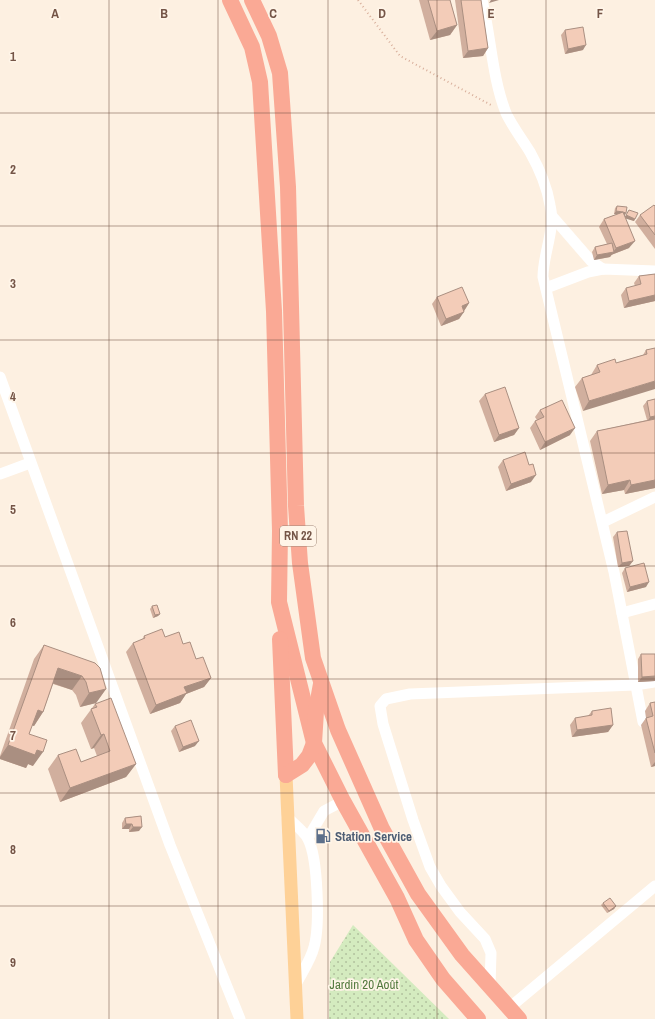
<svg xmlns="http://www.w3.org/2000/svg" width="655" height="1019" viewBox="0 0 655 1019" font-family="'Archivo Narrow',sans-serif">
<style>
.grass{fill:url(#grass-dots)}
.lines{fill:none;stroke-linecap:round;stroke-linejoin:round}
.path{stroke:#d8af9b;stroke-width:2;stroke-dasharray:1 3;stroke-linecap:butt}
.minor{stroke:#fff;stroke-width:11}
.major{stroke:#fed197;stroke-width:13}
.highway{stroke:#faa995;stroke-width:16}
.wall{fill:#d1af9e}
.shaded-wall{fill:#aa8f81}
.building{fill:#f3ccb8;stroke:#aa8f81}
.grid{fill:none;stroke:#755547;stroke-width:1;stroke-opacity:0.55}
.labels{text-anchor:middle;stroke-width:3.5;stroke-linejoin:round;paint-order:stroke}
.shield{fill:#fff5e8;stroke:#9e8577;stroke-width:1}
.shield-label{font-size:12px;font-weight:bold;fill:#755547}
.service-label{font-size:13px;font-weight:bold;fill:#4e5e75;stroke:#fff5e8;text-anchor:start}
.park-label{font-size:13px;fill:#547b3f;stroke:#fff5e8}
.grid-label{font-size:13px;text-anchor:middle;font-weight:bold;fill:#755547;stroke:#fff5e8;stroke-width:3.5;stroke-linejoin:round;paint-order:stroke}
</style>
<defs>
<pattern id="grass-dots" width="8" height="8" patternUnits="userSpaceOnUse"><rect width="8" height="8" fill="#d4ebbf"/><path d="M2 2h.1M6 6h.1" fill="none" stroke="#b1c19d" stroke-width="1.8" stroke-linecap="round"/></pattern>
</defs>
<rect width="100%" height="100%" fill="#fdf0e1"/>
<path class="grass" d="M353,925L449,1019H329L330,962Z"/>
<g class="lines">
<path class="path" d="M358,0L400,56L491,105"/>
<g class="minor">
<path d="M482,0C491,37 492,77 506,113C512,126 522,139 530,152C539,168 547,187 550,205C556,229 543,253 543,277L614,572L643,722"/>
<path d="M552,216L591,261L603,269"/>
<path d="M546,288L588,272L603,269L655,271"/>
<path d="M0,377L170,845L240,1019"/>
<path d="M0,474L30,463"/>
<path d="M603,522L655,497"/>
<path d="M622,613L655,604"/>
<path d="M287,817C293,823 304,831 308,839C318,858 320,926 314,947C311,960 301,974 295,986"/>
<path d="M308,838L324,811L343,801"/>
<path d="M490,986L491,953L485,939L460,912L441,886L430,867L413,820L383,724L380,706L386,699L410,694L635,685L655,682"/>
<path d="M509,1008L655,886"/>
</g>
<path class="major" d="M286,775L297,1019"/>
<g class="highway">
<path d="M230,0L252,47L260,82L274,311L280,531L279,602L314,743L343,801L397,898L416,940L443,979L478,1019"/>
<path d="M252,0L269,36L280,73L288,187L296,506L300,563L313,658L338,730L382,829L418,894L462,955L519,1019"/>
<path d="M280,639L286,775"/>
<path d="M286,775L302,765L309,756L314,743L316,711L321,684"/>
</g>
</g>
<g class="wall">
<path d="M419,0H450L457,25L450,35L430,40Z"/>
<path d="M455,0H481L488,48L483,56L463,58Z"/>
<path d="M565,30L583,50L565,54L561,35Z"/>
<path d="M617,206L626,213L624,215L625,217L629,210L635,219L634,221L625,218L629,248L611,255L610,257L594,260L592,252L595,247L607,244L599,227L604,219L617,214H614L615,208Z"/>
<path d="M655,206V249L635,222L640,215Z"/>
<path d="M655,274V301L624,308L621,295L626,288L635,286L634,283L639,276Z"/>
<path d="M437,297L469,303L459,319L441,326L432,304Z"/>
<path d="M655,348L583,411L575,387L582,378L591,375L597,365L616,363L643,355L646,350Z"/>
<path d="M485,394L519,428L514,435L494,442L479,401Z"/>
<path d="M655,399V488L625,494L624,490L602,494L590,441L597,431L647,420L643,406L647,401Z"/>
<path d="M540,410L570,435L540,450L530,428L535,421L537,420L535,417Z"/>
<path d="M503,460L531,482L506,491L498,467Z"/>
<path d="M617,532L633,561L629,566L618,567L613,537Z"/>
<path d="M625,568L646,587L627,592L622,573Z"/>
<path d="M152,606L160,614L158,616L153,618L150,609Z"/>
<path d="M144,636L165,637L183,644L211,678L204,687L186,694L180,703L150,714L126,652L133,643L142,640Z"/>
<path d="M44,645L106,689L96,703L80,707L76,695L72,690L53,684L43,712L34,726L32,725L29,734L33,766L28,764L26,768L0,759V756L34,659Z"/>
<path d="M641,654L655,681L638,682V659Z"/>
<path d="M655,702V766L651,767L641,725L646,718L645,711L650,703Z"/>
<path d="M95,704L136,764L126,777L60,802L48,769L58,755L81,762L97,756L94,748L91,749L81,723Z"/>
<path d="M592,711L613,725L608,732L572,737L570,725L575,718L588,716Z"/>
<path d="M175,726L195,746L179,752L171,731Z"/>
<path d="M141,816L139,831L129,832V829H122V823L125,818Z"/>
<path d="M603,903L616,906L614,909L607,913L601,905Z"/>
</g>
<g class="shaded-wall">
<path d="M491,0H499L489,3Z"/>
<path d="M457,25L450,35L430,40L437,31Z"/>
<path d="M586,45L583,50L565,54L568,49Z"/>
<path d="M488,48L483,56L463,58L468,51Z"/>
<path d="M616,211L626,213L625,215L614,214Z"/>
<path d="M626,215L635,219L634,221L624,218Z"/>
<path d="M635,241L629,248L611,255L616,248Z"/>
<path d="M614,252L610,257L594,260L597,255Z"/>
<path d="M655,295V301L624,308L629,301Z"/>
<path d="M469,303L464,311L462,306Z"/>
<path d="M464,312L459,319L441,326L446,319Z"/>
<path d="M655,381V389L583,411L589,401Z"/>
<path d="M655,416V420L647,422L650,417Z"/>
<path d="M519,428L514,435L494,442L499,435Z"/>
<path d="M575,428L570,435L540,450L545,442Z"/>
<path d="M536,475L531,482L506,491L511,484Z"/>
<path d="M630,480L624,490L602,494L608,485Z"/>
<path d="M655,480V488L625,494L631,485Z"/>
<path d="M633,561L629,566L618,567L622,563Z"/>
<path d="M649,582L646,587L627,592L630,587Z"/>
<path d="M160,614L158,616L153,618L155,615Z"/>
<path d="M58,668L82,676L72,690L49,682Z"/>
<path d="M655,676V681L638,682L642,677Z"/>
<path d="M211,678L204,687L186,694L180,703L150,714L156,705L184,687Z"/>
<path d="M106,689L96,703L80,707L89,693Z"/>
<path d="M38,710L43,712L34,726L28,724Z"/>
<path d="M613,725L608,732L572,737L577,730Z"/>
<path d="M104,734L94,748L91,749L101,735Z"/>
<path d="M199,741L195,746L179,752L183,747Z"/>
<path d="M8,745L37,750L43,752L33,766L28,764L26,768L0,759V757Z"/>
<path d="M655,762V766L651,767Z"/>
<path d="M136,764L126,777L60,802L70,788Z"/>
<path d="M126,824H132L129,829H122Z"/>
<path d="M133,827H142L139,831L129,832Z"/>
<path d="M616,906L614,909L607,913L609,911Z"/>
</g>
<g class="building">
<path d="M428,0H450L457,25L437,31Z"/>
<path d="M461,0H481L488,48L468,51Z"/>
<path d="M583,27L586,45L568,49L565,30Z"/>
<path d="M654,205L655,206V235L640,215Z"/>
<path d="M617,206L627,207L626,213L623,212L616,211Z"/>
<path d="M629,210L638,213L635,219L626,215Z"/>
<path d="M623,212L635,241L616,248L604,219Z"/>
<path d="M612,243L614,252L597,255L595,247Z"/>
<path d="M655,274V295L629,301L626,288L641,284L639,276Z"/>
<path d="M462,287L469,303L462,306L464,312L446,319L437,297Z"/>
<path d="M655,348V381L589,401L582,378L600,372L597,365L615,359L616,363L647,354L646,350Z"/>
<path d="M505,387L519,428L499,435L485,394Z"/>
<path d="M655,399V416L650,417L647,401Z"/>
<path d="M562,400L575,428L545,442L535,421L544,417L540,410Z"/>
<path d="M655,419V480L631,485L630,480L608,485L597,431Z"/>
<path d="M525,452L529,465L533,464L536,475L511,484L503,460Z"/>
<path d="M627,531L633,561L622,563L617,532Z"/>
<path d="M644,563L649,582L630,587L625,568Z"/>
<path d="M157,605L160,614L155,615L152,606Z"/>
<path d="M162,629L165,637L179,632L183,644L190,642L196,659L203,657L211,678L184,687L187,693L156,705L133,643L145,638L144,636Z"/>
<path d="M44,645L95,663L100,668L106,689L89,693L86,682L82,676L58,668L43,712L38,710L29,734L47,740L43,752L37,750L35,755L8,745Z"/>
<path d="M641,654H655V676L642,677Z"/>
<path d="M111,698L136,764L70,788L58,755L76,749L81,762L110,751L104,734L101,735L91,709L97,707L95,704Z"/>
<path d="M655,702V753L646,718L653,716L650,703Z"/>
<path d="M611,708L613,725L577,730L575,718L592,715V711Z"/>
<path d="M191,720L199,741L183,747L175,726Z"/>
<path d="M141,816L142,827H133L132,824H126L125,818Z"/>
<path d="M610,898L616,906L609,911L603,903Z"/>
</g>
<path class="grid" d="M109,0V1019M218,0V1019M328,0V1019M437,0V1019M546,0V1019M0,113H655M0,226H655M0,340H655M0,453H655M0,566H655M0,679H655M0,793H655M0,906H655"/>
<defs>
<g id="fuel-bare" transform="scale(1.2)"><path d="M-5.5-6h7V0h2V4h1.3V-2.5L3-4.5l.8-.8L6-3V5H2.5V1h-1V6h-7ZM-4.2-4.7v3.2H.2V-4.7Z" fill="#5c6f8a" stroke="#fff5e8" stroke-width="2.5" paint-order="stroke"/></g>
</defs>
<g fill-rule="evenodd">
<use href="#fuel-bare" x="323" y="836"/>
</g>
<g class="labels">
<rect class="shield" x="280" y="526" width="36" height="20" rx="3"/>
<g class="shield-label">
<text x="298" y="540">RN 22</text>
</g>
<g class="service-label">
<text x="335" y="841">Station Service</text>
</g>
<g class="park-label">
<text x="364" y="989">Jardin 20 Août</text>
</g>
</g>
<g class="grid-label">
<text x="55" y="18">A</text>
<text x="164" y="18">B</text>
<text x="273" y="18">C</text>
<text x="382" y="18">D</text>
<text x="491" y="18">E</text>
<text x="600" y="18">F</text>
<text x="13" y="61">1</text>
<text x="13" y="174">2</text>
<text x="13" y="288">3</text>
<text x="13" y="401">4</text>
<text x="13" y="514">5</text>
<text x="13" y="627">6</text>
<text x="13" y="740">7</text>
<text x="13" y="854">8</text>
<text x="13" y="967">9</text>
</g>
</svg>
